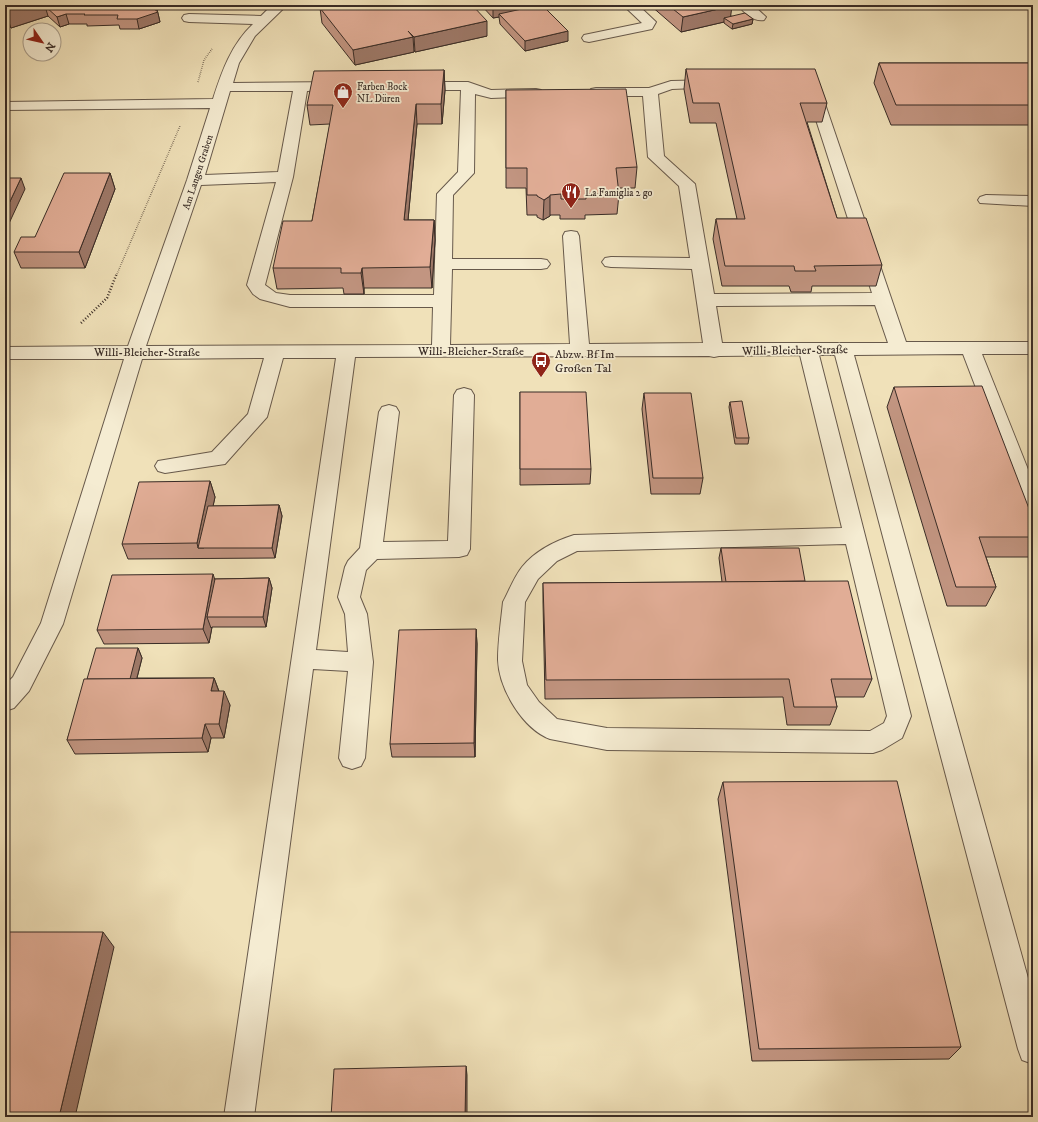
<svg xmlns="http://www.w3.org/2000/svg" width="1038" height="1122" viewBox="0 0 1038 1122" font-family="'IM FELL DW Pica',serif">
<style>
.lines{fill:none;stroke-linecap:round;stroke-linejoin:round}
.minor-casing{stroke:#67594b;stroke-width:2}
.path-far1{stroke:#392c26;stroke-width:1.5;stroke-dasharray:0.5 1.5;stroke-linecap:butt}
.path{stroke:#392c26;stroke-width:2.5;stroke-dasharray:1 2;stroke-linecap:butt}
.minor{fill:#f5ecd2;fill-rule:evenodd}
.wall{fill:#c29581;stroke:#392c26}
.shaded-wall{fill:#9e7969;stroke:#392c26}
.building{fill:#e1ad96;stroke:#392c26}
.labels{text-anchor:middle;stroke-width:3.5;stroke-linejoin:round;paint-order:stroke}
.far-poi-label{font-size:10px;fill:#392c26;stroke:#f5ecd2;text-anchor:start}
.far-street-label{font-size:10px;fill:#392c26;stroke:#f5ecd2}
.street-label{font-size:12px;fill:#392c26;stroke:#f5ecd2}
.poi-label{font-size:12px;fill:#392c26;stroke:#f5ecd2;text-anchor:start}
</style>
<rect width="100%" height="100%" fill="#f0e1b9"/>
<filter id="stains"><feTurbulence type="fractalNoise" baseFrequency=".005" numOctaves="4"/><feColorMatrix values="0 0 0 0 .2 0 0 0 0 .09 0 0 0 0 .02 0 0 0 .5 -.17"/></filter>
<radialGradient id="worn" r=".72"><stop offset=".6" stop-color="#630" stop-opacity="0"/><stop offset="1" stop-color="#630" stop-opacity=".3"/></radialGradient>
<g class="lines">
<g class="minor-casing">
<g id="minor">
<path d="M272,5H287L255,36L239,63L233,83L342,82L347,83L349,86L347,89L342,90L307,91L293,177L265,285L276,293L290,295H434L437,194L458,172L461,90H414L409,89L407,86L409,83L414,82H468L491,90L536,89L541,90L543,93L541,96L491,98L475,94L474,173L453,195L452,259H541L547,260L550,264L547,268L541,269H452L450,345L570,344L563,236L565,232L571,231L577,232L579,236L589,344L703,343L692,269L611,267L605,266L602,262L605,258L611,257L690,258L679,186L648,157L643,96H596L591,95L589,92L591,89L596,88H649L671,81L715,80L720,81L722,84L720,87L672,89L658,94L664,156L695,184L714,294L872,293L807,92L809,89L814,88L819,89L821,92L906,342H1033V354H982L1033,482V516L1026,514L1022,508L963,354L854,355L1033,996V1064L1022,1060L1018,1049L835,355H819L911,716L902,738L882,750L873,753L607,750L550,739C523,729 499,689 498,660C498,641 501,621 503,602C509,591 514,577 522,567C535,551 555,541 574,535L842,528L800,355L719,356L714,357L709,356L355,357L316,650L348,652L345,614L338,597L345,567L348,561L360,548L379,412L382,407L389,405L396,407L399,412L383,542L448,541L454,395L457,390L464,388L471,390L474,395L470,549L467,555L459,557L377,559L366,570L360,597L367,614L373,662L365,758L361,766L352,769L343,766L339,758L348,671L313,669L254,1117H224L336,358H283L267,417L225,464L165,473L158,471L155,466L158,461L212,452L248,414L264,358L142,359L63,624L29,691L14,708L5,711V685L13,677L41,623L124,359H5V347L128,346L187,180L210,108L5,110V102L213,99C222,71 231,45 253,24L189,22L184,21L182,18L184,15L189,14L261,16ZM230,91H293L278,172L205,175ZM276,182L247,285L253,294L260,299L290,307H433L432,345L146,346L201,185ZM875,305L888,343H722L716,306ZM846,544L887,716L884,723L870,731L607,728L557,719L539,702L527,685L522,661L525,602L538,579L557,561L577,551Z"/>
<path d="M623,5H638L656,22L652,29L589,42L584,41L582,38L584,35L642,23Z"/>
<path d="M738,5H753L766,17L764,20C754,22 744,13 738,5Z"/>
<path d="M986,195L1033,196V206L980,203L978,200L980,197Z"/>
</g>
</g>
<g class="path-far1">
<path d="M198,82L204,60L212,49"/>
<path d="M117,274L180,126"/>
</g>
<path class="path" d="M81,323L107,298L117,273"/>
<use href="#minor" class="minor"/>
</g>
<g class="wall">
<path d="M5,5H156L160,22L139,29H120L119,25L87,26V24H69L60,27L48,16L11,28L5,22Z"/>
<path d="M481,5H553L544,7L568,41L525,51L500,24L499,17L493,18Z"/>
<path d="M650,5H731L730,16L753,19L752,24L732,29L724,23V22L681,32Z"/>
<path d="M320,8L487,36L415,52L414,50V52L355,65L322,23Z"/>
<path d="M879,63H1033V125H891L874,83Z"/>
<path d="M686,69L827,103L822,122H807L837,218L882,265L876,286H812L811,292H791L789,286H722L713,239L716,219H737L716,123H690L684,89Z"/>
<path d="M444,70L445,90L442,124H417L408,220H434L435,240L432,288H364V294H344L343,288L277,289L273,268L312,221L330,124L310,125L307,105Z"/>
<path d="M506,90L637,167L635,188H618L619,194L617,214L585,215V219H560V215H550V216L543,220L537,217V215H527L526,188H506Z"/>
<path d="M110,173L115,189L85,268H21L14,252L35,237Z"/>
<path d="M894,387L1033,519V550L1029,557H986L996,587L986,606H947L887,407Z"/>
<path d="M520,392L591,469L590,484L520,485Z"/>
<path d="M644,393L703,478L700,494H651L642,409Z"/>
<path d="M730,402L749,438L748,444H735L729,407Z"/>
<path d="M210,481L215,497L213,506L279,505L282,516L275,558L128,559L122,544Z"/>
<path d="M721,548L805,581L872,679L864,697H835L837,707L830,725H787L783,697L545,699L543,602V583L722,582L719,558Z"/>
<path d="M269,578L272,588L266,627H212L209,643L104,644L97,630L215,579Z"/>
<path d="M476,629L477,644L475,757H392L390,744Z"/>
<path d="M138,648L142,658L137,678H214L219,691L230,705L224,738H211L208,752L75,754L67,740L87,679Z"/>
<path d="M723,782L961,1047L949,1059L752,1061L718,799Z"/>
</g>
<g class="shaded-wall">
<path d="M17,5H85L45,6L48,16L11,28L5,11V8Z"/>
<path d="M149,5H156L160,22L139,29L137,19Z"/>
<path d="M493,5H553L502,16L499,14V17L493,18Z"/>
<path d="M732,6L730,21L724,18V22L681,32L683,17Z"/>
<path d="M66,14L69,24L60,27L57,17Z"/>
<path d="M753,19L752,24L732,29L733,24Z"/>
<path d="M487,21V36L415,52L414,37Z"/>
<path d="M568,31V41L525,51V41Z"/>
<path d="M413,37L414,52L355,65L353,50Z"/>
<path d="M444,70L445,90L442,124L441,104Z"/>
<path d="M416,104L417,124L406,241L404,220Z"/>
<path d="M110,173L115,189L85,268L79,252Z"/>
<path d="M21,178L25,189L5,232V212Z"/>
<path d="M550,196V216L543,220L544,200Z"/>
<path d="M434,220L435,240L432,288L430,267Z"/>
<path d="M5,245L9,253L5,261Z"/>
<path d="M362,268L364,288V294L361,273Z"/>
<path d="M210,481L215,497L204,548H198L197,543Z"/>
<path d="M279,505L282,516L275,558L272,548Z"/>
<path d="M213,574L218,589L207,617L211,628L212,627L209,643L203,629Z"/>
<path d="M269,578L272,588L266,627L263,617Z"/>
<path d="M476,629L477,644L475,757L474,743Z"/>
<path d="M138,648L142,658L133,693L128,683Z"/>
<path d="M214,678L219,692L211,691Z"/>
<path d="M224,691L230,705L224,738L219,724Z"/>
<path d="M205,724L211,738L208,752L202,738Z"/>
<path d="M103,932L114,947L75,1117H59Z"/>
<path d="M466,1066L467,1075V1117H465Z"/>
</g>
<g class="building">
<path d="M5,5H17L5,8Z"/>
<path d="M48,5H149L158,12L137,19H117L118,15H84L85,14H66L57,17L45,6Z"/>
<path d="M335,5H472L487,21L414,37L408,31L413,37L353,50L320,8Z"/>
<path d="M540,5H542L568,31L525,41L499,14Z"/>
<path d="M668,5H731L732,6L683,17Z"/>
<path d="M745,13L753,19L733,24L724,18Z"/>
<path d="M879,63H1033V105H896Z"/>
<path d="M686,69H815L827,103H800L837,218H866L882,265L814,266L816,271H795L794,266H725L716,219H745L719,103H693Z"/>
<path d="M444,70L441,104H416L404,220H434L430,267L362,268L361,273H341V268H273L283,221H312L333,105H307L314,71Z"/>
<path d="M626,89L637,167L616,168L619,194H586V199H561V194L550,195V196L544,200L537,196V195H527V168H506V90Z"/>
<path d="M64,173H110L79,252H14L21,237H35Z"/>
<path d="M5,178H21L5,212Z"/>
<path d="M982,386L1033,519V537H979L996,587H956L894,387Z"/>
<path d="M520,392H586L591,469H520Z"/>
<path d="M644,393H691L703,478H653Z"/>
<path d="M742,401L749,438H736L730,402Z"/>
<path d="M210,481L197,543L122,544L139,482Z"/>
<path d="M279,505L272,548H198L208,506Z"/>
<path d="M721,548H799L805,581L726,582Z"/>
<path d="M213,574L203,629L97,630L112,575Z"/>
<path d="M269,578L263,617H207L215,579Z"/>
<path d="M848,581L872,679H831L837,707H794L789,679L546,680L543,583Z"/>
<path d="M476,629L474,743L390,744L399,630Z"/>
<path d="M96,648H138L130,679H87Z"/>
<path d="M214,678L211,691H224L219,724H205L202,738L67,740L84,679Z"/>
<path d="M897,781L961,1047L759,1049L723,782Z"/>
<path d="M5,932H103L59,1117H5Z"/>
<path d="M466,1066L465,1117H331L334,1069Z"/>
</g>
<defs>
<g id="shop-pin" transform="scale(1)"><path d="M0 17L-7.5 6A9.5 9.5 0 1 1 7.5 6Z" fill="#8f2418" stroke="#f5ecd2"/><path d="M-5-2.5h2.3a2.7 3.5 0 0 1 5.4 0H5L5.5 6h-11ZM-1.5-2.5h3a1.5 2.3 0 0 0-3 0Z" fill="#fff"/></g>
<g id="restaurant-pin" transform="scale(1)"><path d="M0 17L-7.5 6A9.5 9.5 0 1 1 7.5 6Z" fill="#8f2418" stroke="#f5ecd2"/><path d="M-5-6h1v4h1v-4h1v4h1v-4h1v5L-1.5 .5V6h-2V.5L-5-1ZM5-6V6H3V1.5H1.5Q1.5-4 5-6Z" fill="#fff"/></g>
<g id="bus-pin" transform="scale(1)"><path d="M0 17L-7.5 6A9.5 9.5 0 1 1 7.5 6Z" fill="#8f2418" stroke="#f5ecd2"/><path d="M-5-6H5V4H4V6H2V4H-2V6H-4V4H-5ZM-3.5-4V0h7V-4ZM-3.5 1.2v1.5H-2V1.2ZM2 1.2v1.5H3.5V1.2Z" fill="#fff"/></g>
</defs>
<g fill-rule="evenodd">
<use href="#shop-pin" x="343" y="92"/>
<use href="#restaurant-pin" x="571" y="192"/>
<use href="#bus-pin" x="541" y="361"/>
</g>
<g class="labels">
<g class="far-poi-label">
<text x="357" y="90">Farben Bock<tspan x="357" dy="12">NL Düren</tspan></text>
<text x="585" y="196">La Famiglia 2 go</text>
</g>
<g class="far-street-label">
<text transform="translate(197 172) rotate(-72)" y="4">Am Langen Graben</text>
</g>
<g class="street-label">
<text transform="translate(795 350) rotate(-1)" y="4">Willi-Bleicher-Straße</text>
<text x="471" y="355">Willi-Bleicher-Straße</text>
<text x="147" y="356">Willi-Bleicher-Straße</text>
</g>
<g class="poi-label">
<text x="555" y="358">Abzw. Bf Im<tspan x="555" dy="14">Großen Tal</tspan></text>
</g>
</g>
<rect width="1038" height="1122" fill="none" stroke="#f0e1b9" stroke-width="20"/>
<rect x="6" y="6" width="1026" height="1110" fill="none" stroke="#392c26" stroke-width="2"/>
<rect x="10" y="10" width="1018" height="1102" fill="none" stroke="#392c26"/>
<g transform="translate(42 42) rotate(124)"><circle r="19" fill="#f5ecd2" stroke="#aa9f8d"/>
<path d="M0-3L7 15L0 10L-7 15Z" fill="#8f2418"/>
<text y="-6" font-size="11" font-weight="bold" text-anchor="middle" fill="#392c26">N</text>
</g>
<rect width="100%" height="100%" filter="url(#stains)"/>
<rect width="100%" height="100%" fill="url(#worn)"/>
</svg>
